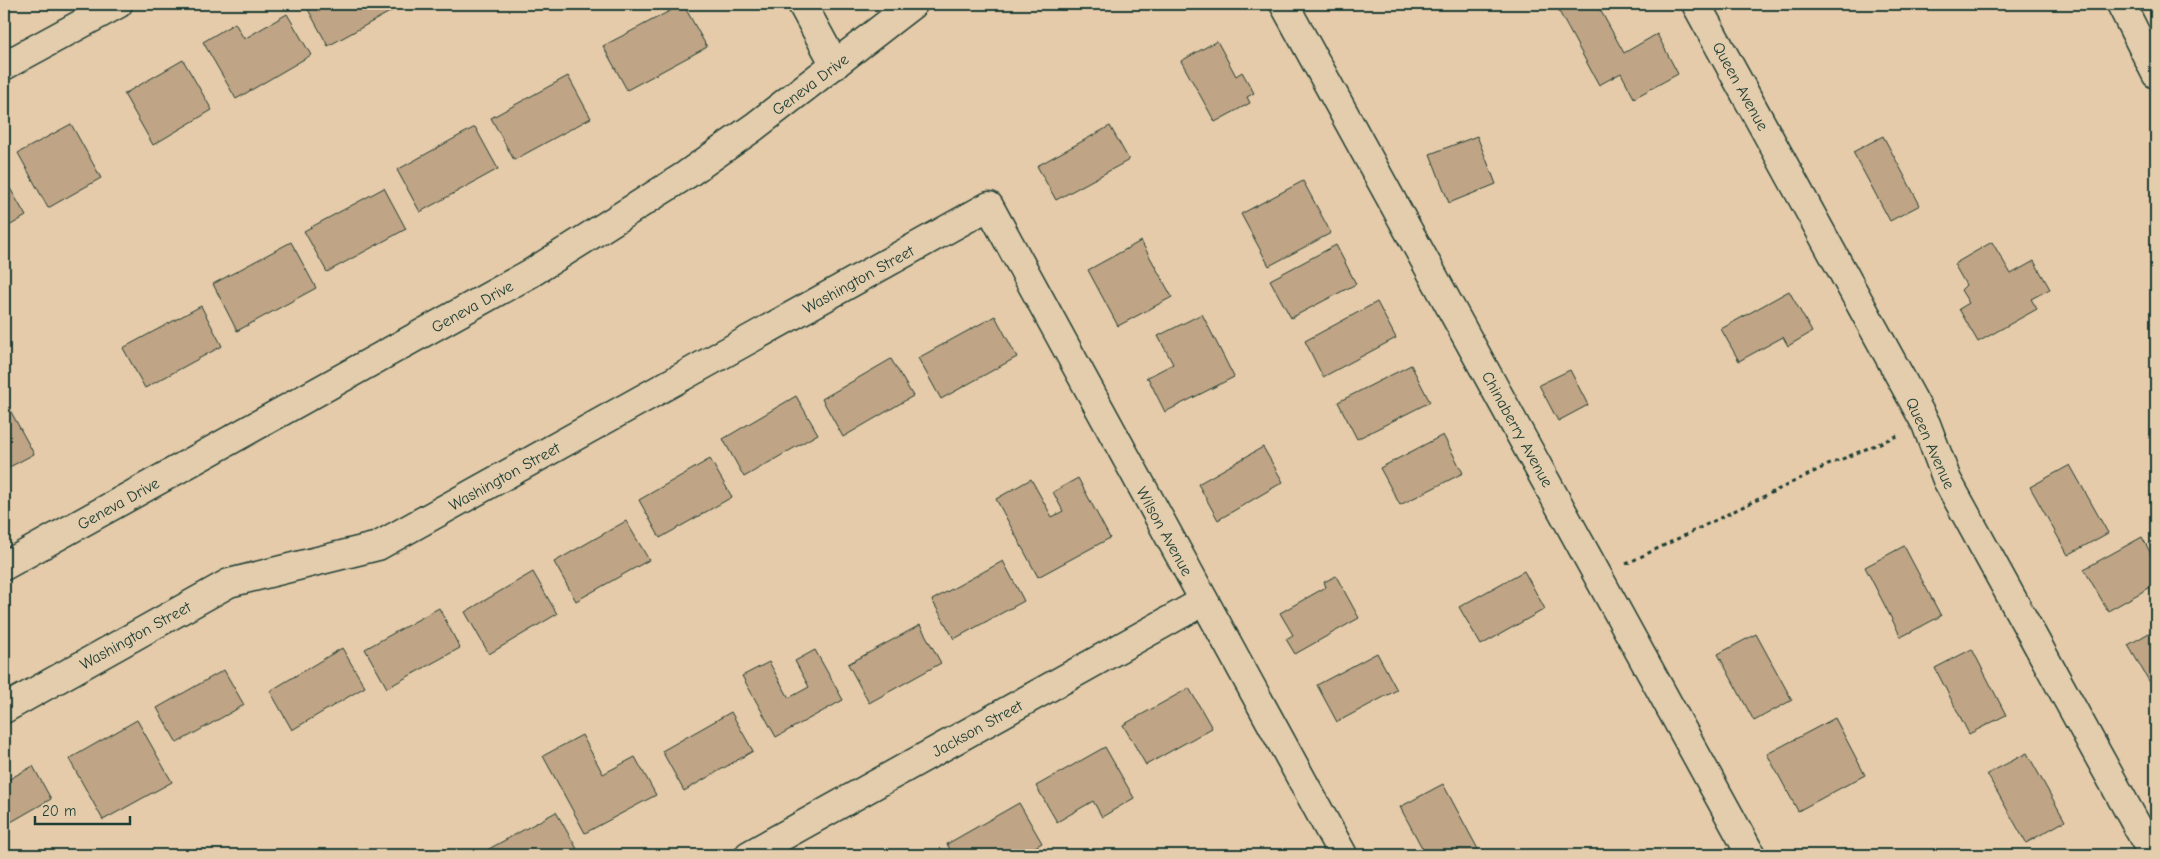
<svg xmlns="http://www.w3.org/2000/svg" width="2160" height="859" viewBox="0 0 2160 859" font-family="'Comic Neue',sans-serif">
<style>
.building{fill:#bfa485;stroke:#1f3d34}
.lines{fill:none;stroke-linecap:round;stroke-linejoin:round}
.minor-casing{stroke:#1f3d34;stroke-width:31}
.secondary-casing{stroke:#1f3d34;stroke-width:31}
.path{stroke:#1f3d34;stroke-width:3;stroke-dasharray:4 4;stroke-linecap:butt}
.minor{stroke:#e3cdac;stroke-width:28}
.secondary{stroke:#e3cdac;stroke-width:28}
.labels{text-anchor:middle;stroke-width:4;stroke-linejoin:round;paint-order:stroke}
.street-label{font-size:16px;fill:#1f3d34;stroke:#e3cdac}
</style>
<rect width="100%" height="100%" fill="#e5cba9"/>
<filter id="ink" filterUnits="userSpaceOnUse"><feTurbulence type="fractalNoise" baseFrequency=".02" numOctaves="2"/><feDisplacementMap in="SourceGraphic" scale="10" xChannelSelector="R" yChannelSelector="G"/><feConvolveMatrix kernelMatrix="1 2 1 2 8 2 1 2 1" color-interpolation-filters="sRGB"/></filter>
<g filter="url(#ink)">
<g class="building">
<path d="M305,4H395L397,8L328,46Z"/>
<path d="M683,4L707,47L627,90L603,46Z"/>
<path d="M1555,4H1597L1624,53L1657,34L1678,74L1634,98L1621,73L1599,85Z"/>
<path d="M287,14L311,55L236,99L203,42L235,23L244,39Z"/>
<path d="M1217,41L1236,76L1242,72L1254,93L1247,97L1250,103L1215,122L1181,61Z"/>
<path d="M183,60L212,110L153,145L124,94Z"/>
<path d="M568,76L591,118L514,160L491,118Z"/>
<path d="M71,124L101,178L48,208L18,153Z"/>
<path d="M1110,126L1129,160L1056,200L1037,166Z"/>
<path d="M475,127L498,169L420,212L397,170Z"/>
<path d="M1477,136L1496,184L1449,203L1430,154Z"/>
<path d="M1883,136L1920,205L1890,221L1853,152Z"/>
<path d="M4,178L26,216L4,229Z"/>
<path d="M1303,181L1331,233L1269,266L1241,214Z"/>
<path d="M384,188L406,229L327,272L304,231Z"/>
<path d="M1141,241L1172,297L1118,326L1088,270Z"/>
<path d="M291,242L316,288L237,331L213,284Z"/>
<path d="M1992,242L2011,274L2034,261L2050,289L2031,299L2037,309L1978,342L1959,309L1969,303L1961,290L1966,285L1954,264Z"/>
<path d="M1336,245L1356,284L1291,318L1270,280Z"/>
<path d="M1789,291L1812,332L1788,346L1783,337L1739,361L1721,329Z"/>
<path d="M1377,302L1396,338L1323,377L1305,341Z"/>
<path d="M201,306L222,346L145,388L123,348Z"/>
<path d="M1202,314L1234,377L1165,412L1148,378H1146L1173,364L1158,336Z"/>
<path d="M995,316L1017,357L941,399L918,358Z"/>
<path d="M891,359L913,396L843,437L822,399Z"/>
<path d="M1411,365L1430,402L1357,439L1338,402Z"/>
<path d="M1570,370L1588,405L1558,421L1539,385Z"/>
<path d="M796,396L818,434L744,477L723,439Z"/>
<path d="M10,410L34,454L4,470V414Z"/>
<path d="M1443,435L1463,473L1400,505L1380,468Z"/>
<path d="M1263,447L1283,482L1218,520L1198,484Z"/>
<path d="M710,459L732,497L660,538L639,500Z"/>
<path d="M2070,465L2108,533L2068,555L2030,487Z"/>
<path d="M1078,478L1110,538L1038,577L996,499L1031,479L1052,517L1063,511L1053,492Z"/>
<path d="M626,521L649,560L576,601L554,562Z"/>
<path d="M2142,537L2156,563V584L2108,611L2084,569Z"/>
<path d="M1904,546L1941,616L1901,637L1865,567Z"/>
<path d="M1003,561L1024,601L954,639L932,600Z"/>
<path d="M1524,571L1545,609L1481,645L1459,607Z"/>
<path d="M533,572L557,614L489,654L465,612Z"/>
<path d="M1336,576L1359,618L1295,654L1286,639L1293,635L1280,613L1326,587L1324,582Z"/>
<path d="M439,608L460,648L387,688L365,649Z"/>
<path d="M920,625L941,663L869,703L848,664Z"/>
<path d="M2156,629V684L2152,686L2128,645Z"/>
<path d="M1756,634L1792,700L1754,721L1718,654Z"/>
<path d="M342,648L365,687L292,730L270,691Z"/>
<path d="M1972,649L2006,715L1969,734L1935,668Z"/>
<path d="M815,650L843,700L776,737L742,676L769,662L789,698L809,687L795,661Z"/>
<path d="M1377,653L1397,690L1337,722L1317,685Z"/>
<path d="M224,670L244,705L177,743L157,708Z"/>
<path d="M1189,688L1212,728L1146,765L1123,725Z"/>
<path d="M731,712L753,751L684,791L662,751Z"/>
<path d="M1835,718L1865,775L1798,811L1767,754Z"/>
<path d="M137,720L172,782L103,820L69,759Z"/>
<path d="M582,735L603,774L635,757L656,795L585,833L543,756Z"/>
<path d="M1105,747L1134,798L1102,817L1093,801L1057,822L1036,786Z"/>
<path d="M2027,753L2065,821L2026,843L1987,774Z"/>
<path d="M33,766L51,799L4,826V782Z"/>
<path d="M1443,784L1479,851L1471,855H1426L1400,807Z"/>
<path d="M1019,803L1042,843L1021,855H953L947,844Z"/>
<path d="M556,812L577,849L565,855H478Z"/>
</g>
<g class="lines">
<g class="minor-casing">
<g id="minor">
<path d="M802,4L835,65"/>
<path d="M1284,4L1751,855"/>
<path d="M1696,4L1926,424L1947,480L2153,855"/>
<path d="M2121,4L2156,74"/>
<path d="M4,66L118,4"/>
<path d="M4,709L229,583L378,546L989,206L1343,855"/>
<path d="M749,855L1204,601"/>
</g>
</g>
<g class="secondary-casing">
<path id="secondary" d="M4,566L531,273L686,175L754,127L913,4"/>
</g>
<path class="path" d="M1626,564L1828,465L1899,435"/>
<use href="#minor" class="minor"/>
<use href="#secondary" class="secondary"/>
</g>
</g>
<g class="labels">
<g class="street-label">
<text transform="translate(810 84) rotate(-37)" y="6">Geneva Drive</text>
<text transform="translate(1741 86) rotate(61)" y="6">Queen Avenue</text>
<text transform="translate(858 279) rotate(-29)" y="6">Washington Street</text>
<text transform="translate(472 306) rotate(-29)" y="6">Geneva Drive</text>
<text transform="translate(1518 429) rotate(61)" y="6">Chinaberry Avenue</text>
<text transform="translate(1931 443) rotate(66)" y="6">Queen Avenue</text>
<text transform="translate(504 476) rotate(-29)" y="6">Washington Street</text>
<text transform="translate(118 503) rotate(-29)" y="6">Geneva Drive</text>
<text transform="translate(1165 531) rotate(61)" y="6">Wilson Avenue</text>
<text transform="translate(135 635) rotate(-29)" y="6">Washington Street</text>
<text transform="translate(977 728) rotate(-29)" y="6">Jackson Street</text>
</g>
</g>
<rect width="2160" height="859" fill="none" stroke="#e3cdac" stroke-width="20"/>
<rect x="10" y="10" width="2140" height="839" fill="none" stroke="#1f3d34" stroke-width="2" filter="url(#ink)"/>
<path d="M35 816v8h95v-8" fill="none" stroke="#1f3d34" stroke-width="2.5"/>
<text x="42" y="816" font-size="15" fill="#1f3d34" stroke="#e3cdac" stroke-width="4" paint-order="stroke">20 m</text>
</svg>
